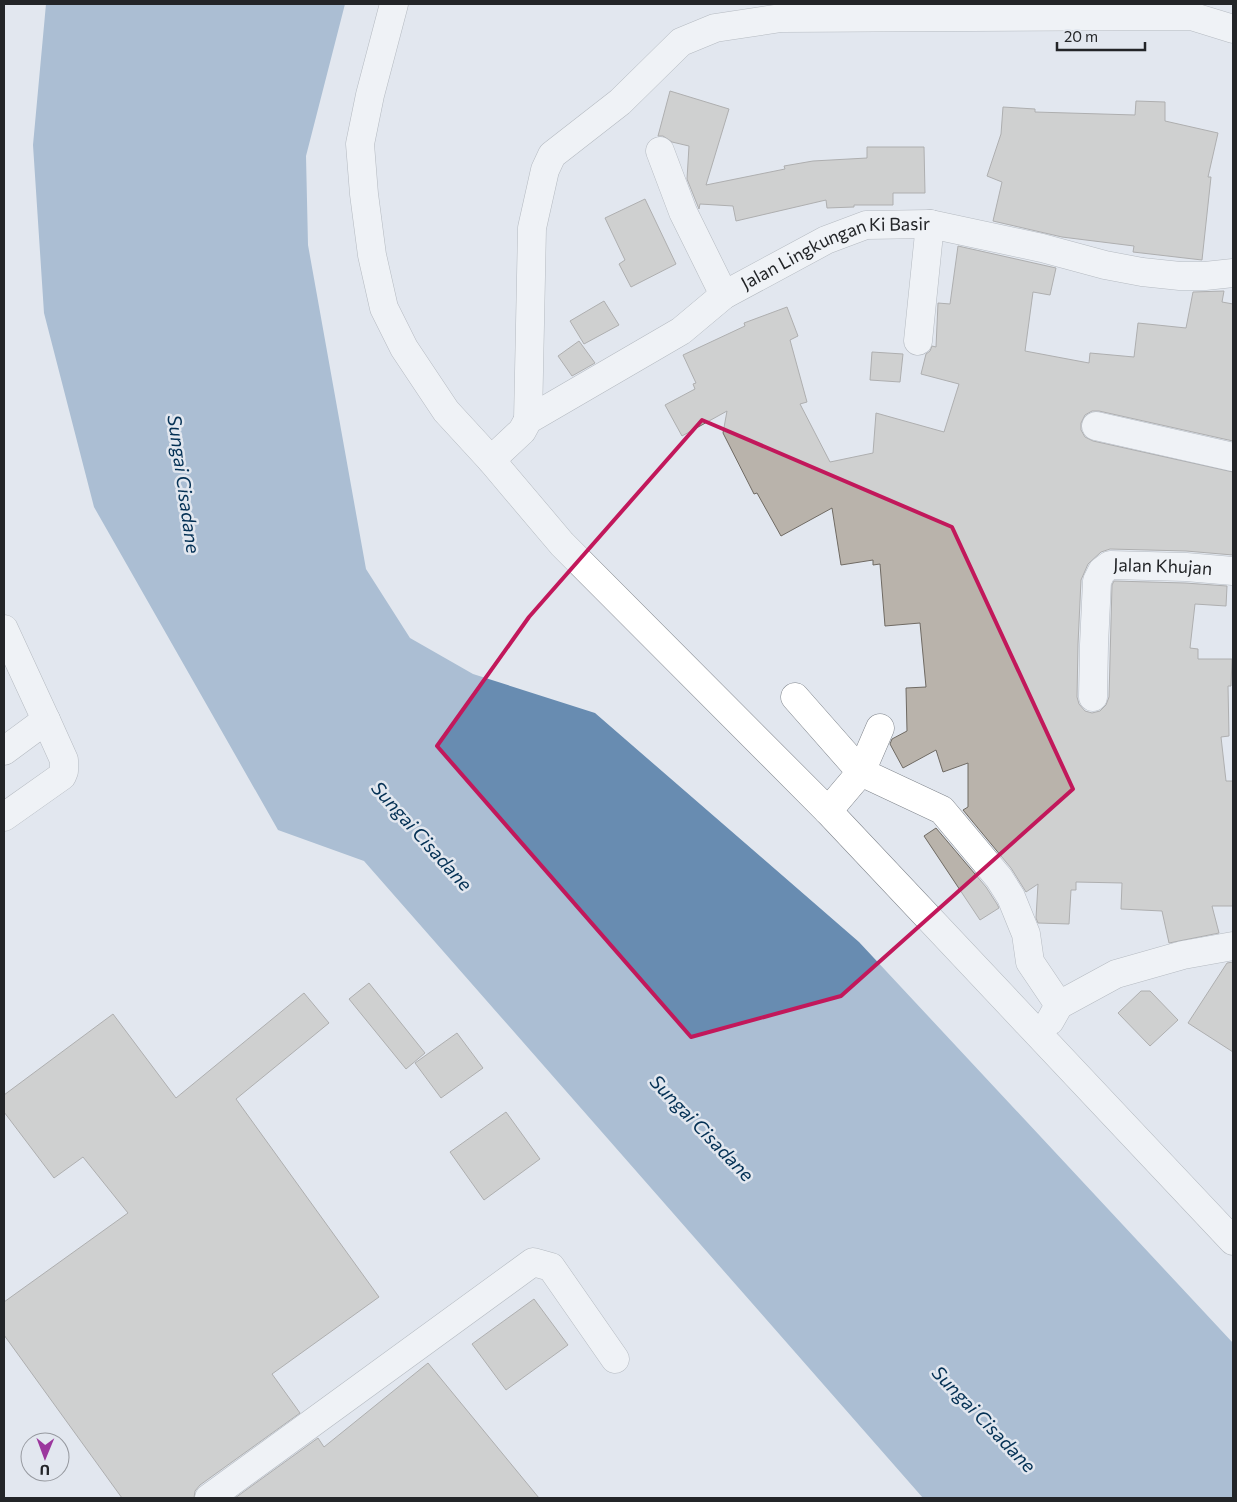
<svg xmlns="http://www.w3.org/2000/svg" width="1237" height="1502" viewBox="0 0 1237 1502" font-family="Commissioner,sans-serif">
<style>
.water{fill:#688cb1}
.building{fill:#b9b3ab;stroke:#6f6a63}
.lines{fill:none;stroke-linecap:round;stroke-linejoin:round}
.minor-casing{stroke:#7f848b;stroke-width:29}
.minor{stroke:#fff;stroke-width:28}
.marked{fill:none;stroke:#c2185b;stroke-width:4;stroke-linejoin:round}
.labels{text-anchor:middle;stroke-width:5;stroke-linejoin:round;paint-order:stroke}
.street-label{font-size:18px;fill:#232528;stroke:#e2e7ef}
.water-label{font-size:19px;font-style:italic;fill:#033054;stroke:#e2e7ef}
</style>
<rect width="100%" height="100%" fill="#e2e7ef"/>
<path class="water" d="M46,4H345L306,156L308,245L366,569L410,638L473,674L595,713L859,942L1233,1343V1498H923L364,861L278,830L94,507L44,313L33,145Z"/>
<g class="building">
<path d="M670,91L729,109L706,185L785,169L784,166L813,161L867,158V147H924L925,193H893V205H854V207L827,208L826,200L736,221L733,206L700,204L699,209L687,179L689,146L672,142L663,136H658Z"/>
<path d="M1136,101L1165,102V121L1218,133L1208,177H1211L1202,260L1133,252L1134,246L1062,237L993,221L1002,182L987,176L1001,134L1003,107L1035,109V112L1135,115Z"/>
<path d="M645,199L676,264L631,287L619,264L625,260L605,218Z"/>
<path d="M958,246L1056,268L1050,295L1033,292L1025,351L1089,363L1090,353L1134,357L1138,323L1186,328L1193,292L1224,291L1222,302L1233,304V441L1099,411H1092L1085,415L1081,423V430L1085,437L1093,441L1233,472V555L1186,551L1110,549L1101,552L1088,564L1081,580L1078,644L1077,697L1079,704L1085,711L1092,713L1100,711L1106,705L1109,697L1112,585L1114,581L1185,583L1227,586L1226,606L1195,604L1190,648L1198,649V659H1232L1231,686H1228L1229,736L1221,737L1226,781H1233V906H1212L1219,933L1169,943L1162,911L1121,909L1122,883L1076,882V890H1071L1069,924L1038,923L1036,918L1038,884L1026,892L1011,868L963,810L968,807V763L943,772L936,750L903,768L890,744L892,739L907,731L906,688L926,687L920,623L885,626L880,564L873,565V560L841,565L832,508L781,536L757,493L754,494L723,433L727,411L682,436L665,405L695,389L693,384L696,383L683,355L745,326L744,323L787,307L798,336L790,340L807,402L800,404L830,462L873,453L876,413L944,432L959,384L921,374L926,354L930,351L932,346L936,347L938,303L950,304Z"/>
<path d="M604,301L619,325L584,344L570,321Z"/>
<path d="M579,341L595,363L572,376L558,356Z"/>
<path d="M872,352L903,354L900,382L870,380Z"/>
<path d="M936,828L986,887L997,904L999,908L980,920L924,836Z"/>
<path d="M1233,962V1052L1188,1023L1227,963Z"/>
<path d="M369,983L425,1053L406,1069L349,999Z"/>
<path d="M1141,991H1150L1178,1020L1150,1046L1118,1013Z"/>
<path d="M304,993L329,1023L236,1099L379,1297L272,1374L300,1413L200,1485L195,1491L194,1498H122L4,1335V1302L128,1213L83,1157L54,1178L4,1112V1095L113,1014L176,1098Z"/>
<path d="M457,1033L483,1068L441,1098L415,1063Z"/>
<path d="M506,1112L540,1159L484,1200L450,1152Z"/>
<path d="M534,1299L568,1345L506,1390L472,1344Z"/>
<path d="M428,1363L539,1498H235L318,1438L324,1447Z"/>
</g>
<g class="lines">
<g class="minor-casing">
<g id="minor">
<path d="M394,4L370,95L360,144L364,194L372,255L384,308L404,348L446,411L491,460L562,544L828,811L1233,1241"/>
<path d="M660,151L683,212L724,295"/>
<path d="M918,341L930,224"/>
<path d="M528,420L532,228L545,170L552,155L620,102L681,42L715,28L781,18L1191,16L1233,29"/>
<path d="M1096,426L1233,457"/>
<path id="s1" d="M491,460L522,431L528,420L681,331L724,295L826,240L866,225L930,224L1042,248L1105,265L1142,272L1180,276H1205L1233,273"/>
<path d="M4,629L46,720"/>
<path d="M795,697L861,772L942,810L999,878L1011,897L1026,934L1030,962L1059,1005"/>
<path id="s2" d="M1093,697L1094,645L1097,581L1102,571L1110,565L1186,567L1233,571"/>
<path d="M4,751L46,720L64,760V771L62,776L4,817"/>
<path d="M828,811L861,772L880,728"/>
<path d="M1050,1021L1059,1005L1116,974L1183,955L1233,946"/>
<path d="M209,1498L533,1262L551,1267L615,1359"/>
</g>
</g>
<use href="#minor" class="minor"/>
</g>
<path d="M0 0H1237V1502H0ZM702,420L952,527L1073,789L841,996L691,1037L437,746L529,617Z" fill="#e2e7ef" fill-opacity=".55" fill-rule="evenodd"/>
<path class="marked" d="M702,420L952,527L1073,789L841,996L691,1037L437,746L529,617Z"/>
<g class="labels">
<g class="street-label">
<text dy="6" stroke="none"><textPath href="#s1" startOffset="410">Jalan Lingkungan Ki Basir</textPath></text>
<text dy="6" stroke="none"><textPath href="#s2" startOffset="190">Jalan Khujan</textPath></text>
</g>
<g class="water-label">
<text transform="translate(184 484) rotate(82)" y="7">Sungai Cisadane</text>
<text transform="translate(422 836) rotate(48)" y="7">Sungai Cisadane</text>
<text transform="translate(702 1128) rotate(46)" y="7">Sungai Cisadane</text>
<text transform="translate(984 1419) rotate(46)" y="7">Sungai Cisadane</text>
</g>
</g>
<rect width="1237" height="1502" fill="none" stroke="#232528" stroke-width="10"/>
<g transform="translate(45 1457) rotate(181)"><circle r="24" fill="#e2e7ef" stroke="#96999f"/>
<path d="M0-4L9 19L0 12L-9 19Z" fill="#9b379d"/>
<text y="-8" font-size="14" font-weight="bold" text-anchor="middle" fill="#232528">U</text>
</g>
<path d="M1057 42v8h88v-8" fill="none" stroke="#232528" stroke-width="2.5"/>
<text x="1064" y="42" font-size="15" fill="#232528" stroke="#e2e7ef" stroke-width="4" paint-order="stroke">20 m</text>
</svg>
